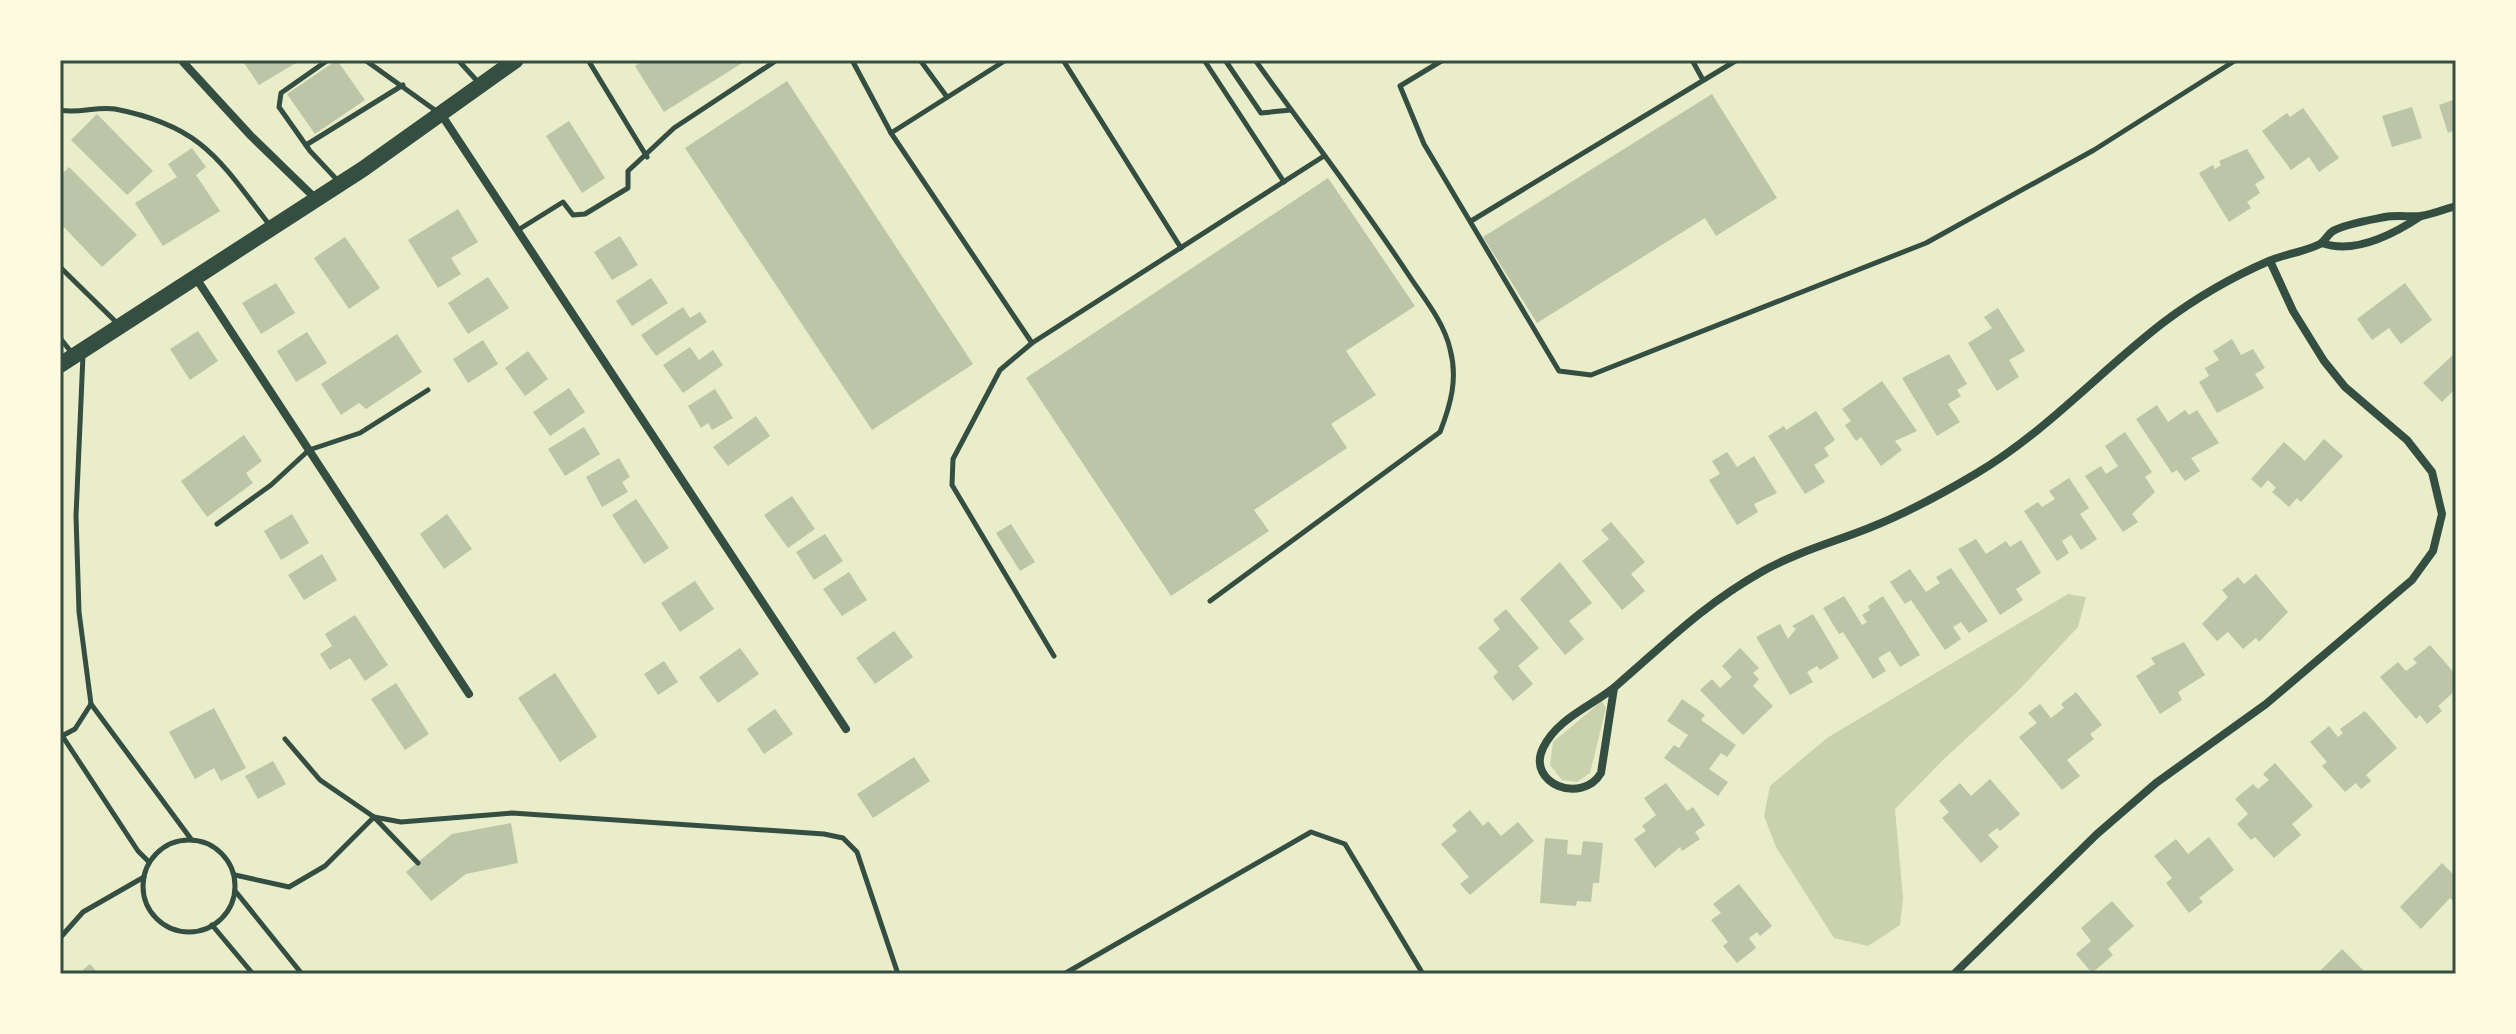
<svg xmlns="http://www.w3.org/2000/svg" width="2516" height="1034" viewBox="0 0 2516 1034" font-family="'Libre Baskerville',serif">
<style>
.green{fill:#cad2ad}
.building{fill:#bcc5a7}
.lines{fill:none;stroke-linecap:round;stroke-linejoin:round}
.service{stroke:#344e41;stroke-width:5}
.minor{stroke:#344e41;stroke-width:8}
.primary{stroke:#344e41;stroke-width:16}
.neatline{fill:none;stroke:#344e41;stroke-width:3}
</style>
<rect width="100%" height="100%" fill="#e9edc9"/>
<g class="green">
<path d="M2068,594L2086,597L2078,627L2018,691L1945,758L1895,809L1903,898L1900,925L1868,946L1834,938L1776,847L1764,816L1770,786L1827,738Z"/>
<path d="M1602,701L1606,708L1590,773L1577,782L1562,780L1550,765L1553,742Z"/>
</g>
<g class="building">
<path d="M242,60H301L259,85Z"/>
<path d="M337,60L365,100L315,134L287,94Z"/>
<path d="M644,60H747L664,112L635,66Z"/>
<path d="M787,81L973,364L872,430L685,148Z"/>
<path d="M1712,94L1777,198L1716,236L1705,218L1537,323L1483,237Z"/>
<path d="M2456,99V130L2448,133L2439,105Z"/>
<path d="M2412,107L2422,138L2392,147L2382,116Z"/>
<path d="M2303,108L2339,158L2319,172L2309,157L2291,170L2262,131L2287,113L2290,117Z"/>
<path d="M97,114L153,171L127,195L71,140Z"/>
<path d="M569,121L605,178L582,193L546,136Z"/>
<path d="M192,148L206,167L196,175L220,211L163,246L135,203L177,177L168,164Z"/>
<path d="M2247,149L2265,178L2255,184L2260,193L2247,202L2251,208L2229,222L2199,173L2213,165L2215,169L2221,165L2219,161Z"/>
<path d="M69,167L137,235L102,267L60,223V176Z"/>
<path d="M1328,178L1415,306L1346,351L1376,395L1331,424L1347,448L1254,510L1269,531L1171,596L1026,378Z"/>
<path d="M458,209L478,242L451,258L461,274L438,288L408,240Z"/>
<path d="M620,236L638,265L612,280L594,252Z"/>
<path d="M345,237L380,288L349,309L314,258Z"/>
<path d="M488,277L509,308L468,334L448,303Z"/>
<path d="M651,278L668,303L632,326L616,301Z"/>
<path d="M276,283L295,313L261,334L242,303Z"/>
<path d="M2405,283L2432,320L2401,344L2389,328L2372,340L2357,319Z"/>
<path d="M683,307L690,318L700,312L707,322L656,356L641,335Z"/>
<path d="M1998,308L2025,351L2009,360L2019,377L1997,391L1968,343L1992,328L1984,317Z"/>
<path d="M198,331L218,361L190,380L170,349Z"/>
<path d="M307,332L327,363L296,382L277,351Z"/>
<path d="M397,334L422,372L366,409L359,403L341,415L321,384Z"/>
<path d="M2232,339L2241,355L2253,349L2265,368L2255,374L2264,388L2217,413L2199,382L2209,376L2205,368L2219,360L2213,351Z"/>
<path d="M483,340L498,364L468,383L453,359Z"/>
<path d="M690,347L699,360L713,350L723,365L683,393L663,365Z"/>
<path d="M528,351L548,379L525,396L505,368Z"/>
<path d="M2456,352V392L2454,390L2442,402L2423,383Z"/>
<path d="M1949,354L1967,384L1957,390L1961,396L1948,404L1960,422L1937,436L1902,378Z"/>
<path d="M1882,381L1917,431L1895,441L1902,450L1881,466L1861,437L1856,441L1845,425L1851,421L1842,409Z"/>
<path d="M569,388L585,412L550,436L533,412Z"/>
<path d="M715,389L733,418L712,430L708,423L701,428L688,406Z"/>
<path d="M2157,405L2168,422L2185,410L2189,415L2197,410L2219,443L2191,458L2200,471L2185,481L2177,470L2172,473L2136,419Z"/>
<path d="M1816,411L1835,440L1824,448L1829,456L1814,465L1825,482L1805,494L1768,436L1784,426L1786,430Z"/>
<path d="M756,416L770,436L728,466L713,447Z"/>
<path d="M584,427L600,454L565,476L548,449Z"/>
<path d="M2125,432L2152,472L2145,477L2155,492L2132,514L2138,522L2123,532L2085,476L2101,466L2106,474L2118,466L2105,446Z"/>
<path d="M244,435L262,461L246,473L253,483L207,517L181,481Z"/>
<path d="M2324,439L2343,456L2301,502L2297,498L2289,507L2272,492L2276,488L2268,480L2261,488L2251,479L2284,442L2305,461Z"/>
<path d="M1727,452L1737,467L1754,456L1777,493L1754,504L1758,512L1737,525L1709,480L1720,474L1712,461Z"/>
<path d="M619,458L630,477L622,482L628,492L602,507L586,477Z"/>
<path d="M2069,478L2089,508L2080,514L2097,539L2081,550L2071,535L2062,541L2069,553L2057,561L2024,511L2038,502L2042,507L2055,499L2049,491Z"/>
<path d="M792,496L815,529L788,548L764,515Z"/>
<path d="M636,499L669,548L644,564L612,515Z"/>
<path d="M292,514L309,543L281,560L264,531Z"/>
<path d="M447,514L472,549L444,569L420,534Z"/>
<path d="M1611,522L1645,562L1631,574L1645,591L1622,610L1582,561L1609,539L1601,530Z"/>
<path d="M1011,524L1035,562L1020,571L996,533Z"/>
<path d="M825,534L843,561L814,580L796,552Z"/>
<path d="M1976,539L1986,554L2006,541L2010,547L2021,540L2041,573L2016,589L2023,600L2000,615L1958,549Z"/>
<path d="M322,554L337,580L304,600L288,575Z"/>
<path d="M1560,562L1592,603L1569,621L1584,639L1565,655L1520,599Z"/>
<path d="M1951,568L1988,621L1969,633L1961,622L1953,627L1961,639L1945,650L1911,600L1905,604L1890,582L1910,569L1926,592L1940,583L1936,577Z"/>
<path d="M849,572L867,600L842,616L823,589Z"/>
<path d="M2256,574L2288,612L2259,642L2256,638L2243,649L2228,632L2217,641L2202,624L2228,597L2222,590L2238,577L2244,584Z"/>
<path d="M695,581L714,609L680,632L661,603Z"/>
<path d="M1844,596L1862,625L1867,622L1862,615L1870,610L1868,606L1883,596L1920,655L1900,667L1890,651L1878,658L1886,671L1873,679L1843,632L1839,634L1823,608Z"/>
<path d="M1506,609L1539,648L1518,666L1533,684L1513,701L1493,677L1498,672L1478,648L1500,629L1493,620Z"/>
<path d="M1813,614L1839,658L1820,670L1817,666L1807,672L1813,682L1790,695L1756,637L1780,624L1788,639L1796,629L1792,626Z"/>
<path d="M355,615L388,665L365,681L350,658L330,670L320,654L332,646L325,634Z"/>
<path d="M894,631L913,657L875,684L856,658Z"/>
<path d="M2184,642L2205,675L2178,692L2182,700L2160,714L2136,676L2155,664L2151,658Z"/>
<path d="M2430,645L2456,675V690L2438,706L2442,711L2427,724L2420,715L2416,719L2380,677L2398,662L2406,671L2417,663L2413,659Z"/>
<path d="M740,648L759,674L718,703L699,677Z"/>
<path d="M1740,648L1759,668L1753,673L1759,679L1753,686L1773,706L1743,735L1700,690L1712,679L1720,688L1732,677L1722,666Z"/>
<path d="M664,661L678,682L658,695L644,674Z"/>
<path d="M555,673L597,737L560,762L518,698Z"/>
<path d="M396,683L429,734L405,750L371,699Z"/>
<path d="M2076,692L2102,725L2090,734L2094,739L2067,760L2080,776L2062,790L2019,737L2037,723L2028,713L2040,704L2051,718L2064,708L2061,704Z"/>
<path d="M1682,699L1705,715L1701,720L1736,745L1727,757L1721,753L1709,769L1728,782L1718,796L1664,758L1674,745L1679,748L1688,735L1667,721Z"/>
<path d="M214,708L246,768L221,781L214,768L195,779L169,732Z"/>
<path d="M775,709L793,734L764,754L747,729Z"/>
<path d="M2365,711L2397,748L2366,775L2371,781L2361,789L2356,783L2345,792L2322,766L2327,762L2310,742L2329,726L2338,737L2343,733L2340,729Z"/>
<path d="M914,757L930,781L873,818L857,794Z"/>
<path d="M273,761L286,784L258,799L245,776Z"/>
<path d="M2275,763L2313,806L2292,824L2301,835L2274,858L2255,837L2251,840L2237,824L2248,814L2235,799L2253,784L2258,789L2269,780L2263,774Z"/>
<path d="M1990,779L2020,814L2000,831L1997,828L1988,835L1999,847L1981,863L1942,818L1949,812L1939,801L1960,783L1971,796Z"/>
<path d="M1666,783L1687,811L1693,807L1705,825L1695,832L1700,839L1682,851L1680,847L1655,868L1634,839L1646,831L1642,826L1656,815L1644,798Z"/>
<path d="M1470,810L1483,826L1488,821L1501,836L1518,822L1534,841L1470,895L1460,884L1469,877L1441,844L1457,831L1452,825Z"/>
<path d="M511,823L518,863L466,874L431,901L406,872L452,834Z"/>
<path d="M2209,837L2234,870L2199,898L2203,902L2189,913L2166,883L2172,878L2154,856L2176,839L2188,854Z"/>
<path d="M1545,838L1568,840L1567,854L1581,855L1583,841L1603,843L1599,883H1593L1591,902L1577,901L1576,906L1540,903Z"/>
<path d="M2442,863L2456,877V898L2453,901L2450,898L2421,929L2400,907Z"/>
<path d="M1739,884L1772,926L1760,936L1757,932L1749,938L1756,948L1737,963L1723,946L1728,942L1711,920L1721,913L1713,904Z"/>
<path d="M2112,901L2134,926L2108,949L2113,955L2092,973L2076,954L2091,941L2081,928Z"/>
<path d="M2342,949L2365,972L2317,974Z"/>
<path d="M90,964L99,974H78Z"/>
</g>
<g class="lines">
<g class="service">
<path d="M328,60L281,93L279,107L310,151L340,183"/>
<path d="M365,60L439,113"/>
<path d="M458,60L479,83"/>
<path d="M588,60L647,157"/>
<path d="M852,60L891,133L1032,343L1324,156"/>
<path d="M920,60L947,97"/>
<path d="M1063,60L1181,248"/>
<path d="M1204,60L1284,182"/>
<path d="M1225,60L1261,113L1291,110"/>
<path d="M1443,60L1400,86L1424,144L1559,371L1591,375L1926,243L2094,150L2236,60"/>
<path d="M1692,60L1703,80"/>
<path d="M60,110C79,114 96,106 115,109C203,126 220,161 271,227"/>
<path d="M891,133L1006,60"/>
<path d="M306,145L403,85"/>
<path d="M1471,221L1737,60"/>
<path d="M518,230L563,202L573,215L585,214L628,188V171L674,128L777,60"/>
<path d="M60,267L117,323"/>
<path d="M60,338L72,353"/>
<path d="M1032,343L1000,370L953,459L952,485L1054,656"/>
<path d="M217,524L271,485L309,450L360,433L428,390"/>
<path d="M1210,601L1440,432C1451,404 1458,378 1450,349C1444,322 1423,297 1408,274C1360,201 1306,131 1255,60"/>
<path d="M91,704L191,839"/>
<path d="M60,737L75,729L91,704L79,612L76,516L83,355"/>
<path d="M63,737L138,851L149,862"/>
<path d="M285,739L320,780L374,817L418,863"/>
<circle cx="189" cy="886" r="46"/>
<path d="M235,875L289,887L325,866L374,817L401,822L512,813L824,834L843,838L857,852L898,974"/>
<path d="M236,892L302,974"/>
<path d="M212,925L253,974"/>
<path d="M60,938L83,912L144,877"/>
<path d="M1064,974L1311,832L1345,844L1423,974"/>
</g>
<g class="minor">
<path d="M183,62L251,136L316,199"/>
<path d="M441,114L846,729"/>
<path d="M2322,243C2355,255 2394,234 2421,216"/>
<path d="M196,278L469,694"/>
<path d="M1614,688L1601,773C1582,805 1526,784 1543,748C1557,718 1594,705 1616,686C1667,642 1703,605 1763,571C1797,552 1834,542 1869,528C1907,513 1942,494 1977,473C2047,431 2100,371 2164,322C2196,298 2232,277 2269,261C2285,254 2304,252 2320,244C2325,241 2328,234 2333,231C2345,224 2370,220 2385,217C2397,215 2409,217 2421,216C2433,214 2445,209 2456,206"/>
<path d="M1954,974L2097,834L2156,783L2266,704L2412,580L2433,551L2442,514L2432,472L2407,440L2345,387L2324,361L2293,311L2270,261"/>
</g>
<path class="primary" d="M60,365L363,169L516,60"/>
</g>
<rect width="2516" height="1034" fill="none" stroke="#fefae0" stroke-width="124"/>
<rect x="62" y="62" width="2392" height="910" class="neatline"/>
</svg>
